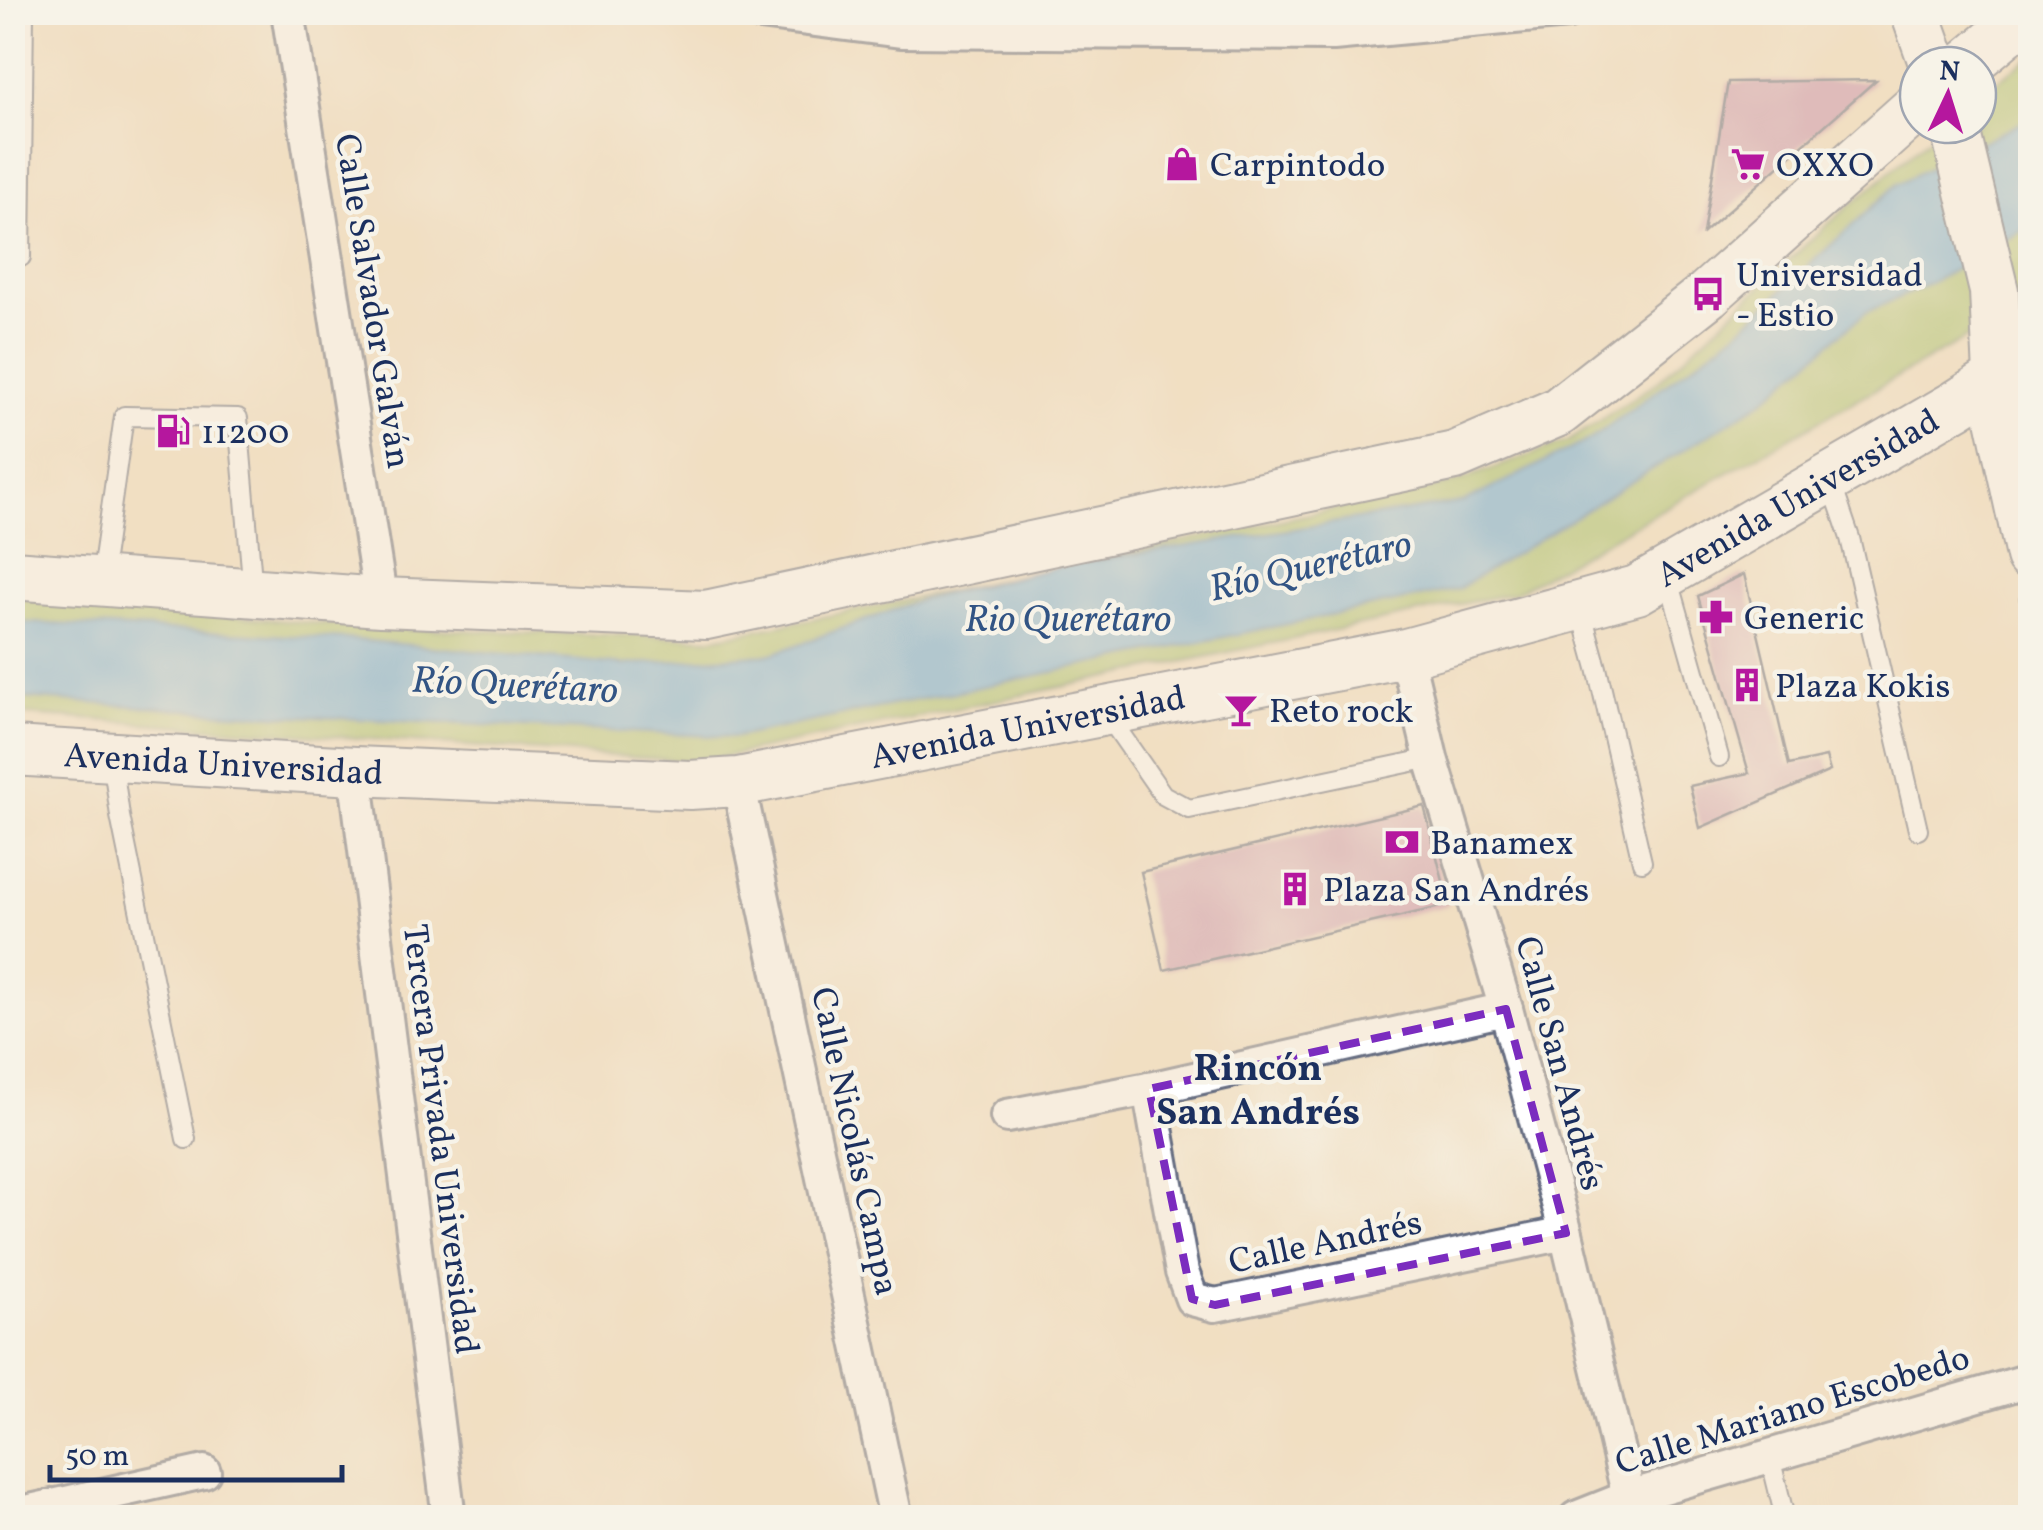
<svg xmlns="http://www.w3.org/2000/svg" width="2043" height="1530" viewBox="0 0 2043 1530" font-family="Vollkorn,serif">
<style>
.green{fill:#a3c168;stroke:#5f7863;stroke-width:2.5}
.water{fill:#66abdc;stroke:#406d9d;stroke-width:2.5}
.building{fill:#c991af}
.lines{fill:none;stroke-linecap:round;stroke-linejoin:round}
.service-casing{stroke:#666d81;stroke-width:22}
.minor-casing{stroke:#666d81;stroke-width:38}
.secondary-casing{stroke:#666d81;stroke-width:52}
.path{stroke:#666d81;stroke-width:6;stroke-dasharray:8 8;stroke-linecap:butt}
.service{stroke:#fff;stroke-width:18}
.minor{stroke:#fff;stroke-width:32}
.secondary{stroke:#fff;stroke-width:48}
.marked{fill:none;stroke:#7b2cbf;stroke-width:8;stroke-dasharray:20 12;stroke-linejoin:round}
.labels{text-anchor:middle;stroke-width:9;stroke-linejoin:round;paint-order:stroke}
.poi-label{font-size:35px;fill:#1b2f5e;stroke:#f7f3e8;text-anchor:start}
.street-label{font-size:35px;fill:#1b2f5e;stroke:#f7f3e8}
.water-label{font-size:38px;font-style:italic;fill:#325484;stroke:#f7f3e8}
.neighbourhood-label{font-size:38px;font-weight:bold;fill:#1b2f5e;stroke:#f7f3e8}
</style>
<rect width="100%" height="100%" fill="#f7f3e8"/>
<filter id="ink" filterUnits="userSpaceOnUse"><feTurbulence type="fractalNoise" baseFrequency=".01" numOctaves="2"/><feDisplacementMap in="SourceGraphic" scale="20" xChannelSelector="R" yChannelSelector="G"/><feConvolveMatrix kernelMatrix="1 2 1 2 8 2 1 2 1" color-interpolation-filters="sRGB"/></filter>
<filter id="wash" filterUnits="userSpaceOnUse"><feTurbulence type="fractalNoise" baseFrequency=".0048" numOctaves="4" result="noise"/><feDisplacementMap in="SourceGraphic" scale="40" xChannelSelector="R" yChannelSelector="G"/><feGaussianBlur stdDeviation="2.25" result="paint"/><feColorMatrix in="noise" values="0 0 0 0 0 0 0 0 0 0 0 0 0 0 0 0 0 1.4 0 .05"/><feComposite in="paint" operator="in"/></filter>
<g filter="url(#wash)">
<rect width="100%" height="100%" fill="#f1dfc2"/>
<path class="green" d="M2030,58V302L1514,593L699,762L13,714L12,598L364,627L713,638L873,607L1450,484L1569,441L1656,383L1827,225L1945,125H1978V97L2003,76Z"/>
<path class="water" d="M2030,118V226L1929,284L1866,312L1761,402L1458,589L735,737L215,712L13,697L12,622L345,639L623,665L772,654L921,600L1062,566L1464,502L1591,439L1737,332L1897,184Z"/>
<g id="blocks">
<g class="building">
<path d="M1876,80L1703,233L1728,82Z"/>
<path d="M1744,574L1789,765L1826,757L1830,771L1700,828L1690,786L1749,773L1698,596Z"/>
<path d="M1424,806L1449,905L1164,970L1141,872Z"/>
</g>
</g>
</g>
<g filter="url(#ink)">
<use href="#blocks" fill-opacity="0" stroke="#666d81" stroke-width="2.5"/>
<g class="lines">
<g class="service-casing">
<g id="service">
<path d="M21,257L24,12"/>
<path d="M1830,479L1850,538L1918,830"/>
<path d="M1667,573L1719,757"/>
<path d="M101,580L124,416L238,418L253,592"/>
<path d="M1580,606L1597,668L1642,862"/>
<path d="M1108,716L1163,795L1189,809L1431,758"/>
<path d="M112,758L120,816L186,1139"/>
<path d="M1770,1457L1785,1518"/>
</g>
</g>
<g class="minor-casing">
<g id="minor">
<path d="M288,12L381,602"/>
<path d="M753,12L901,31L1333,34L1568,12"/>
<path d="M1406,653L1431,758L1506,1009L1566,1233L1629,1497"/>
<path d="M355,771L449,1518"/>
<path d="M738,782L896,1518"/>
<path d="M1149,1089L1182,1272L1192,1299L1215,1305L1566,1233"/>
<path d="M1007,1116L1149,1089L1506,1009"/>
<path d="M12,1515L204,1472"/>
<path d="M1576,1518L1629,1497L2030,1380"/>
</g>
</g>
<g class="secondary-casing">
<g id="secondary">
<path d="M1915,12L1934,65"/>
<path d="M1966,65L2030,12"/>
<path d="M1954,125L1994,291L2000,418L2030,556"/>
<path d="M12,575L381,602L706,615L1455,456L1558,412L1708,294L1918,106"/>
<path id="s1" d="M12,751L355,771L690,785L738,782L1406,653L1637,590L1956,405L2030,358"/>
</g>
</g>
<path class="path" d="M2021,597L2030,640"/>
<use href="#service" class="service"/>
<use href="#minor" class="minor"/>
<use href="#secondary" class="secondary"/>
</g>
</g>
<path d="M0 0H2043V1530H0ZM1506,1009L1566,1233L1215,1305L1192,1299L1149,1089Z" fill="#f1dfc2" fill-opacity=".55" fill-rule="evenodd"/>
<path class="marked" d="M1506,1009L1566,1233L1215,1305L1192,1299L1149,1089Z"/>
<defs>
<g id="shop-bare" transform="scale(2.7)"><path d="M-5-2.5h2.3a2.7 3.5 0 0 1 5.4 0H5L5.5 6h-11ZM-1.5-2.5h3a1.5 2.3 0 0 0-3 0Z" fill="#b5179e" stroke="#f7f3e8" stroke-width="2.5" paint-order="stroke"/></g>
<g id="supermarket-bare" transform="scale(2.7)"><path d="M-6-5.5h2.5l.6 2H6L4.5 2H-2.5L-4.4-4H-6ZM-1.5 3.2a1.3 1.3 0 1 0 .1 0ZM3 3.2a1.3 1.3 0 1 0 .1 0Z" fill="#b5179e" stroke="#f7f3e8" stroke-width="2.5" paint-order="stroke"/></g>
<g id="bus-bare" transform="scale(2.7)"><path d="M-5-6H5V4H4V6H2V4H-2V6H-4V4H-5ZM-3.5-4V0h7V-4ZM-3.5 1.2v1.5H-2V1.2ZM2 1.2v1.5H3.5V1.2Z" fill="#b5179e" stroke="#f7f3e8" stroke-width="2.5" paint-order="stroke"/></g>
<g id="fuel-bare" transform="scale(2.7)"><path d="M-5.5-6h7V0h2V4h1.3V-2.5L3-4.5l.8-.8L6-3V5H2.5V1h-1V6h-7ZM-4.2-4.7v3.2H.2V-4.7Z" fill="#b5179e" stroke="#f7f3e8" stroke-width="2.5" paint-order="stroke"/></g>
<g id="pharmacy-bare" transform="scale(2.7)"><path d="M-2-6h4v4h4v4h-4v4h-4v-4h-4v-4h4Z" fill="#b5179e" stroke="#f7f3e8" stroke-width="2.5" paint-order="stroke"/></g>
<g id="building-bare" transform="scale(2.7)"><path d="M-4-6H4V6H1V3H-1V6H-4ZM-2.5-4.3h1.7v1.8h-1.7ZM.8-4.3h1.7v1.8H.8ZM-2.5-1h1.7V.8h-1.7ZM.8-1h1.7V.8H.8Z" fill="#b5179e" stroke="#f7f3e8" stroke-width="2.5" paint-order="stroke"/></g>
<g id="bar-bare" transform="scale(2.7)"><path d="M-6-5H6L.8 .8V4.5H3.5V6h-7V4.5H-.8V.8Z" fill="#b5179e" stroke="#f7f3e8" stroke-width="2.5" paint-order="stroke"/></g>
<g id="bank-bare" transform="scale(2.7)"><path d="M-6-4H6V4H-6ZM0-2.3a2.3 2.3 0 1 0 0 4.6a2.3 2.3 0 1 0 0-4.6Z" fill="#b5179e" stroke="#f7f3e8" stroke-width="2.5" paint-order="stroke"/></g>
</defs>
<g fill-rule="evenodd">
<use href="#shop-bare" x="1182" y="164"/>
<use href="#supermarket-bare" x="1748" y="164"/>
<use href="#bus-bare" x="1708" y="294"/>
<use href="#fuel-bare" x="173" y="431"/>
<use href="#pharmacy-bare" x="1716" y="617"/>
<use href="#building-bare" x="1747" y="685"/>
<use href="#bar-bare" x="1241" y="710"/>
<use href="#bank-bare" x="1402" y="842"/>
<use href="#building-bare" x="1295" y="889"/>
</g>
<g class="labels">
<g class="poi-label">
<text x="1210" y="176">Carpintodo</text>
<text x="1776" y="176">OXXO</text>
<text x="1736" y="286">Universidad<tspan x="1736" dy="40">- Estio</tspan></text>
<text x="201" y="443">11200</text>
<text x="1744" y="629">Generic</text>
<text x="1775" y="697">Plaza Kokis</text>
<text x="1269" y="722">Reto rock</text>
<text x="1430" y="854">Banamex</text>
<text x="1323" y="901">Plaza San Andrés</text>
</g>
<g class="street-label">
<text transform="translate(374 301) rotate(81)" y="12">Calle Salvador Galván</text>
<text dy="12" stroke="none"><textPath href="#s1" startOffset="1832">Avenida Universidad</textPath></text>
<text dy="12" stroke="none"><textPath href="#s1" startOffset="1022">Avenida Universidad</textPath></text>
<text dy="12" stroke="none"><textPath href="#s1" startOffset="212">Avenida Universidad</textPath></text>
<text transform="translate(1561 1063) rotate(75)" y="12">Calle San Andrés</text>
<text transform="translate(442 1139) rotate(83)" y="12">Tercera Privada Universidad</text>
<text transform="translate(856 1141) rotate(78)" y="12">Calle Nicolás Campa</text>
<text transform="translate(1325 1241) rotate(-12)" y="12">Calle Andrés</text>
<text transform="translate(1792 1409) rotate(-17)" y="12">Calle Mariano Escobedo</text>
</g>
<g class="water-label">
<text transform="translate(1310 565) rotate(-13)" y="13">Río Querétaro</text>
<text x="1068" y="631">Rio Querétaro</text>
<text transform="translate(515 684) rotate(3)" y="13">Río Querétaro</text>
</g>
<g class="neighbourhood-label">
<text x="1258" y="1080">Rincón<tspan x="1258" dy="44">San Andrés</tspan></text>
</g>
</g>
<rect width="2043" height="1530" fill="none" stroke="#f7f3e8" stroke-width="50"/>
<g transform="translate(1948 95) rotate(4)"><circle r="48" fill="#f7f3e8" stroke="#9fa5b1" stroke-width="2.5"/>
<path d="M0-8L18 38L0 25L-18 38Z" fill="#b5179e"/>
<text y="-15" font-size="28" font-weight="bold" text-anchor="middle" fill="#1b2f5e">N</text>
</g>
<path d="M50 1465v15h292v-15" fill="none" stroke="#1b2f5e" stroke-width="5"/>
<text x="65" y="1465" font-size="30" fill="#1b2f5e" stroke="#f7f3e8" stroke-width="8" paint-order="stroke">50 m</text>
</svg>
